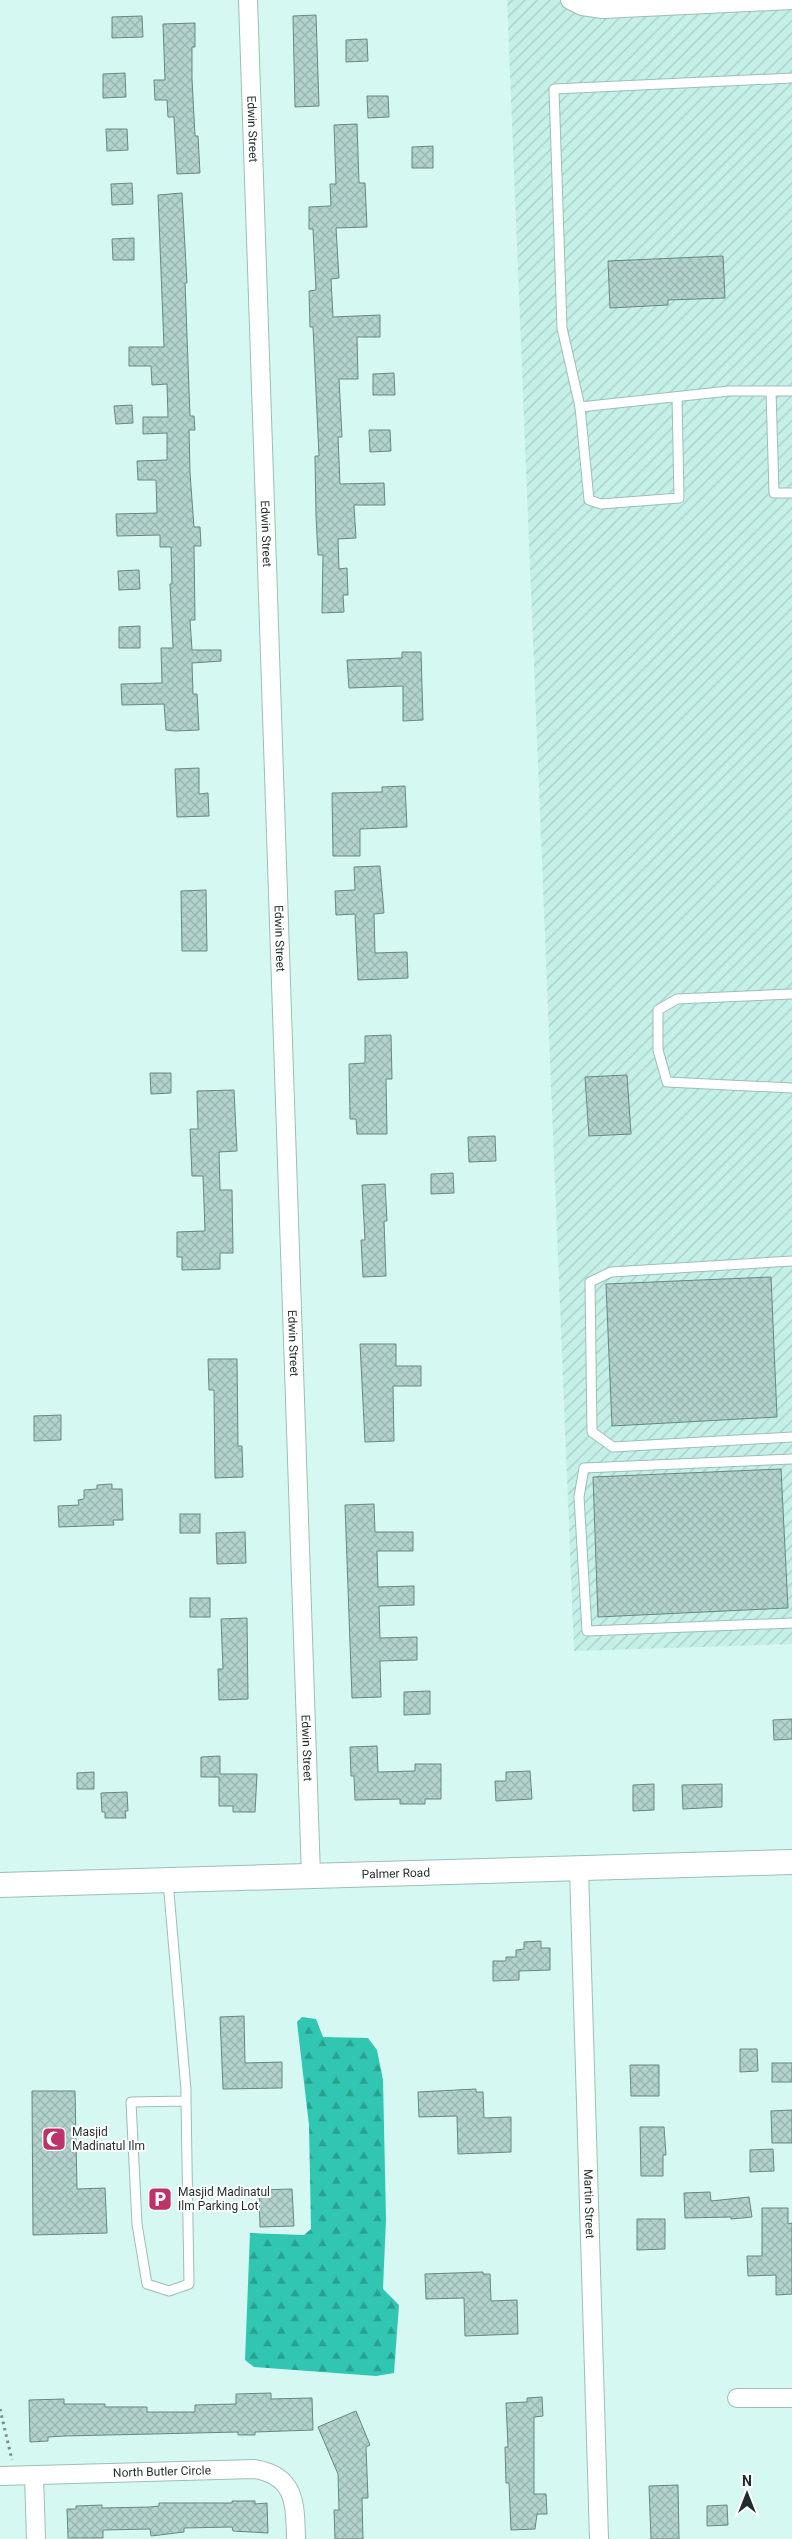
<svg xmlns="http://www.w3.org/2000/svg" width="792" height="2539" viewBox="0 0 792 2539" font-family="Roboto,sans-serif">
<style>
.industrial{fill:url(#industrial-furrows)}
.forest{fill:url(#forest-firs)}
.building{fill:url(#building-cross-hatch);stroke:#688781}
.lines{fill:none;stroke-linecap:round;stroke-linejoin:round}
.lane-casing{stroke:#9dbeb7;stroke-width:11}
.street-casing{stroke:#9dbeb7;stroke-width:20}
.secondary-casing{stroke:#9dbeb7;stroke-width:26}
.path{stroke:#788f8b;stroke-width:3;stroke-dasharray:2.5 4;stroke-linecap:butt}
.lane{stroke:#fff;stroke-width:9}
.street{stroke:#fff;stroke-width:18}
.secondary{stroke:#fff;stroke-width:24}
.labels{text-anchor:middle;stroke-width:4;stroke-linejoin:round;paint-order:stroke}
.street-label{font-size:12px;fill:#1f2c29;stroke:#fff}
.poi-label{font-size:12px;fill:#1f2c29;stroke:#fff;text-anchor:start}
</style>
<defs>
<pattern id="industrial-furrows" width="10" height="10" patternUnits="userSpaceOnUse" patternTransform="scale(1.25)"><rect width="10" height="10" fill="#c4f0e7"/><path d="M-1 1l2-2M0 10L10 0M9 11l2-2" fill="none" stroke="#a8cec6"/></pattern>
<pattern id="forest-firs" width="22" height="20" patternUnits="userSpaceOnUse" patternTransform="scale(1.25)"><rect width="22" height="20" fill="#31c6b2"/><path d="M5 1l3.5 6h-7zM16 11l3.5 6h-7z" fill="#29a191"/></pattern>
<pattern id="building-cross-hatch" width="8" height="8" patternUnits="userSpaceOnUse" patternTransform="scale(1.25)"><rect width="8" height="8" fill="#b2d3cd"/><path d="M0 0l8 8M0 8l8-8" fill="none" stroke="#99b5b0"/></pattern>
</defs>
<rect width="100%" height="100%" fill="#d6f8f2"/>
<path class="industrial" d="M507,0H792V1644L574,1651Z"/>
<path class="forest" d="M302,2017L316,2019L323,2037L368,2038L377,2050L383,2080L386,2219L383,2289L399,2305L394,2373L376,2376L254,2367L245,2360L250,2233L304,2235L311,2229L309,2125L297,2022Z"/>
<g class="building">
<path d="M316,15L319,106L295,107L293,16Z"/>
<path d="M142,16L143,37L112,38V17Z"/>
<path d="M195,23V47H192V79L195,136H198L200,173L177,174L174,117H168L167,100H155L154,80H165L163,24Z"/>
<path d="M367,39L368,61L346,62V40Z"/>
<path d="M125,73L126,97L103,98V74Z"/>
<path d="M367,96H388L389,117L368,118Z"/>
<path d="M357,124L359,183H365L367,227L336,228L339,278L331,279L333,317L380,315V337H357L358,379H339L342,437H338L340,484L384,483L385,505H354L356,538L338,539L339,569L347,568L348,595H343L344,612L322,613L323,555H318L316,516L315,456H319L313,327H310L309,291L316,290L313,229H309V207L331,206L330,184H336L334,125Z"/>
<path d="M106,129H127L128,150L107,151Z"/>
<path d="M433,146V168H412V147Z"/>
<path d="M132,183L133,204L112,205L111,184Z"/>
<path d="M182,193L187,283H185L190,416H194L195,430H189L190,473L194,527H200L201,546H194L195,620H190L192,650H221V661L192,663L193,694H197L199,730L175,731L166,730L164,704L122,705L121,684L162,683L161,648H173L170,584H172L171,547H160V535L117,536L116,514L157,513L156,480H138L137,461L167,460V433L143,434V417H168L167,384L152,385L151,366H129V347H164L158,195Z"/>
<path d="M134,238V260H113L112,239Z"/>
<path d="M723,256L725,298L668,300V305L610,308L608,261Z"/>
<path d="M394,373L395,395H373V374Z"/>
<path d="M132,405L133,423L116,424L114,406Z"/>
<path d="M369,430H390L391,451L370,452Z"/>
<path d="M139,570L140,589L119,590L118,571Z"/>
<path d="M140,626V648H119V627Z"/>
<path d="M402,652H421L423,720L403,721V686L349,688L347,660L402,658Z"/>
<path d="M199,768V794L208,793L209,816L177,817L175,769Z"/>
<path d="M405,786L407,827L360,829V856H333L332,793L382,792V787Z"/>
<path d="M380,866L384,913L374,914L375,953L407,952L408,978L358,980L355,914L336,915L335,891L355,890L354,867Z"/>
<path d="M206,890L207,951H182L181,891Z"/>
<path d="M391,1035L392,1079H386L387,1134H357L356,1119H350L349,1064L365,1063V1036Z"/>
<path d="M150,1073H171V1093L151,1094Z"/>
<path d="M627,1075L631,1134L589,1136L585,1077Z"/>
<path d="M234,1090L237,1151L219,1152L220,1190H232L233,1253H220V1269L182,1270V1257H177V1232L205,1231L203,1176H192L190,1129H198L197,1091Z"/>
<path d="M495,1136L496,1161L469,1162L468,1137Z"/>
<path d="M453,1173L454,1193L431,1194V1174Z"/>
<path d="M385,1184L387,1221H384L386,1276L363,1277L361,1240H365L362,1185Z"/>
<path d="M771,1277L777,1417L612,1426L606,1284Z"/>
<path d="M360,1344H396V1366H421V1386H393L394,1441L365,1442Z"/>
<path d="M208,1359H237L238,1446H242L243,1477L215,1478L214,1390H209Z"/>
<path d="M61,1415V1440L34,1441V1416Z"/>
<path d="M781,1469L788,1608L598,1617L593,1477Z"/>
<path d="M112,1484V1489H122L123,1520H113L114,1525L59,1527L58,1506L79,1505L78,1500L84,1499V1490L97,1489V1485Z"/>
<path d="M374,1504L375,1532H413V1551H377L378,1587L414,1586V1605L379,1606L380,1638L417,1637V1660L380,1661L381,1697L352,1698L345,1505Z"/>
<rect x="180" y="1514" width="20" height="19"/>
<path d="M245,1532L246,1563L217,1564L216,1533Z"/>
<rect x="190" y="1598" width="20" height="19"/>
<path d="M247,1618L248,1699L219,1700L218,1669H223L221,1619Z"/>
<path d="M430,1691V1714L404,1715V1692Z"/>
<path d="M792,1719V1739L774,1740L773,1720Z"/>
<path d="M377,1746L378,1772L415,1771V1764H441V1799H425V1804H400V1799L355,1800L354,1776H351L350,1747Z"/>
<path d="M220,1756V1774H257L255,1812H233V1806H219V1777H201V1757Z"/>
<path d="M530,1771L532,1799L496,1801L495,1781H506V1772Z"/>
<path d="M94,1772V1789H77V1773Z"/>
<path d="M654,1784V1810L633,1811V1785Z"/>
<path d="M722,1784V1807L683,1809L682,1785Z"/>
<path d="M127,1792L128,1811H125L126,1818H105V1812H102L101,1793Z"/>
<path d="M541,1941V1948H550V1970L519,1971V1980L493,1981V1961H506V1957H516V1950L524,1949V1942Z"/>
<path d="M244,2016L245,2063L282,2062V2088L223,2089L220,2017Z"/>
<path d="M740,2049H757L758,2071L740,2072Z"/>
<rect x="772" y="2063" width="20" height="19"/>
<path d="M630,2065H659V2096H631Z"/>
<path d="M476,2089V2092H483L484,2118L511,2117V2152L458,2154L457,2116L419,2117L418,2092Z"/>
<path d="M32,2091H75L77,2189L105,2188L107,2233L33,2235Z"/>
<path d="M792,2110V2143H772L771,2111Z"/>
<path d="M640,2127H664L666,2155H663V2176H641Z"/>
<path d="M773,2149L774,2171L750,2172V2150Z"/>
<path d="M292,2189L294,2226L260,2227L259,2190Z"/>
<path d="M710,2192L711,2201L749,2197L752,2217L731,2219V2217L685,2218L684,2193Z"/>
<path d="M762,2208H788V2224L792,2223V2294L776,2295V2275L748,2276L747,2256H762Z"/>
<path d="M637,2219H665V2249L637,2250Z"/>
<path d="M483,2272V2274H490L491,2301L517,2300L518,2334L465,2336L464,2298L426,2299L425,2274Z"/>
<path d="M271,2393V2399L312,2398L313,2430L255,2432V2435H238V2432L65,2436L48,2437V2441L30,2442L29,2400L64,2399V2404H105V2407H147V2412H195V2405L236,2404V2394Z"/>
<path d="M542,2397L543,2416L534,2417V2494H546L547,2514H537L535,2529L511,2530L509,2483H506L505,2447H508L506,2403L527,2402V2398Z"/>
<path d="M356,2411L370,2445L366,2447L368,2498H362L363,2539H335L334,2510H339L338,2474L318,2427Z"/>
<path d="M678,2485L679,2539H651L649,2486Z"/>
<path d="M232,2501H255V2504L267,2503L268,2533L233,2531L232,2527L184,2528V2532L151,2536L150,2529L103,2530V2538H68L67,2509H76V2506L102,2505V2508L150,2507L159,2506V2503H232Z"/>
<path d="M727,2505L728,2525L707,2526V2506Z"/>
</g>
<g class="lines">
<g class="lane-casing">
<g id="lane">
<path d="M792,78L554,89L562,328L580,407L729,391H792"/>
<path d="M771,391L774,493H792"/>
<path d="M580,407L589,500L601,504L679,498L677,397"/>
<path d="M792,994L677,999L658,1010V1050L667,1082L792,1088"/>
<path d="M792,1261L611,1272L590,1282L592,1432L613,1447L792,1437"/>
<path d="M792,1459L584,1468L579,1497L587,1631L792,1623"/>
<path d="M168,1881L186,2090V2101L189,2284L169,2291L147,2284L137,2224L131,2102L186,2101"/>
</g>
</g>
<g class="street-casing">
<g id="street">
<path id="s1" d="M248,0L311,1876"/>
<path d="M570,0L582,6L603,9L792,0"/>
<path id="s2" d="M579,1868L599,2539"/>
<path d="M737,2398H792"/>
<path id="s3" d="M0,2476L255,2469C296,2476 295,2504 296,2539"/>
<path d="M34,2476L36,2539"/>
</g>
</g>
<g class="secondary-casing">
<g id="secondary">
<path id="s4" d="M0,1885L792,1862"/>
</g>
</g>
<path class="path" d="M0,2409L12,2460"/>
<use href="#lane" class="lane"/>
<use href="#street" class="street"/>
<use href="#secondary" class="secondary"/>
</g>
<defs>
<g id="mosque-square" transform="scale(1.25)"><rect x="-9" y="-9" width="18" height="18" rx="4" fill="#bd3268" stroke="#fff"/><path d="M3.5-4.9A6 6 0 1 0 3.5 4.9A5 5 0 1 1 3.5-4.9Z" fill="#fff"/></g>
<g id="parking-square" transform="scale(1.25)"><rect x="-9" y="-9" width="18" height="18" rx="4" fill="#bd3268" stroke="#fff"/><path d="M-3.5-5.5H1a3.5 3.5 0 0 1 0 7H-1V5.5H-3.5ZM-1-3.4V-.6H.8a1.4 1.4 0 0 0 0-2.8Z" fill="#fff"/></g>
</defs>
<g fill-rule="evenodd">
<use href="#mosque-square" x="54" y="2139"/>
<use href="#parking-square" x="160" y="2199"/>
</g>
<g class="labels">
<g class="street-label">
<text dy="4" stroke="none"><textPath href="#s1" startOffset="129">Edwin Street</textPath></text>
<text dy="4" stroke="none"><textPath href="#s1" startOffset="534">Edwin Street</textPath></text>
<text dy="4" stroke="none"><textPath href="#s1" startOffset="939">Edwin Street</textPath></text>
<text dy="4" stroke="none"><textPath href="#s1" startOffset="1344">Edwin Street</textPath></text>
<text dy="4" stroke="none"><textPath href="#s1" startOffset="1749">Edwin Street</textPath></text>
<text dy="4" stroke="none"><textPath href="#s4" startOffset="396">Palmer Road</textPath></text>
<text dy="4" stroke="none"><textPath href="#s2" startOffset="336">Martin Street</textPath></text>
<text dy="4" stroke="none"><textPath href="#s3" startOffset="162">North Butler Circle</textPath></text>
</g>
<g class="poi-label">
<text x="72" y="2136">Masjid<tspan x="72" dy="14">Madinatul Ilm</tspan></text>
<text x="178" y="2196">Masjid Madinatul<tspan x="178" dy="14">Ilm Parking Lot</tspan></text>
</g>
</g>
<g transform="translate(747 2494)" stroke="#ffffff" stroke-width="4" paint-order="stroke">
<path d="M0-4L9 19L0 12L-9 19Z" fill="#1f2c29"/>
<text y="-8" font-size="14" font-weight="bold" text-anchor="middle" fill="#1f2c29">N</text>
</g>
</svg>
